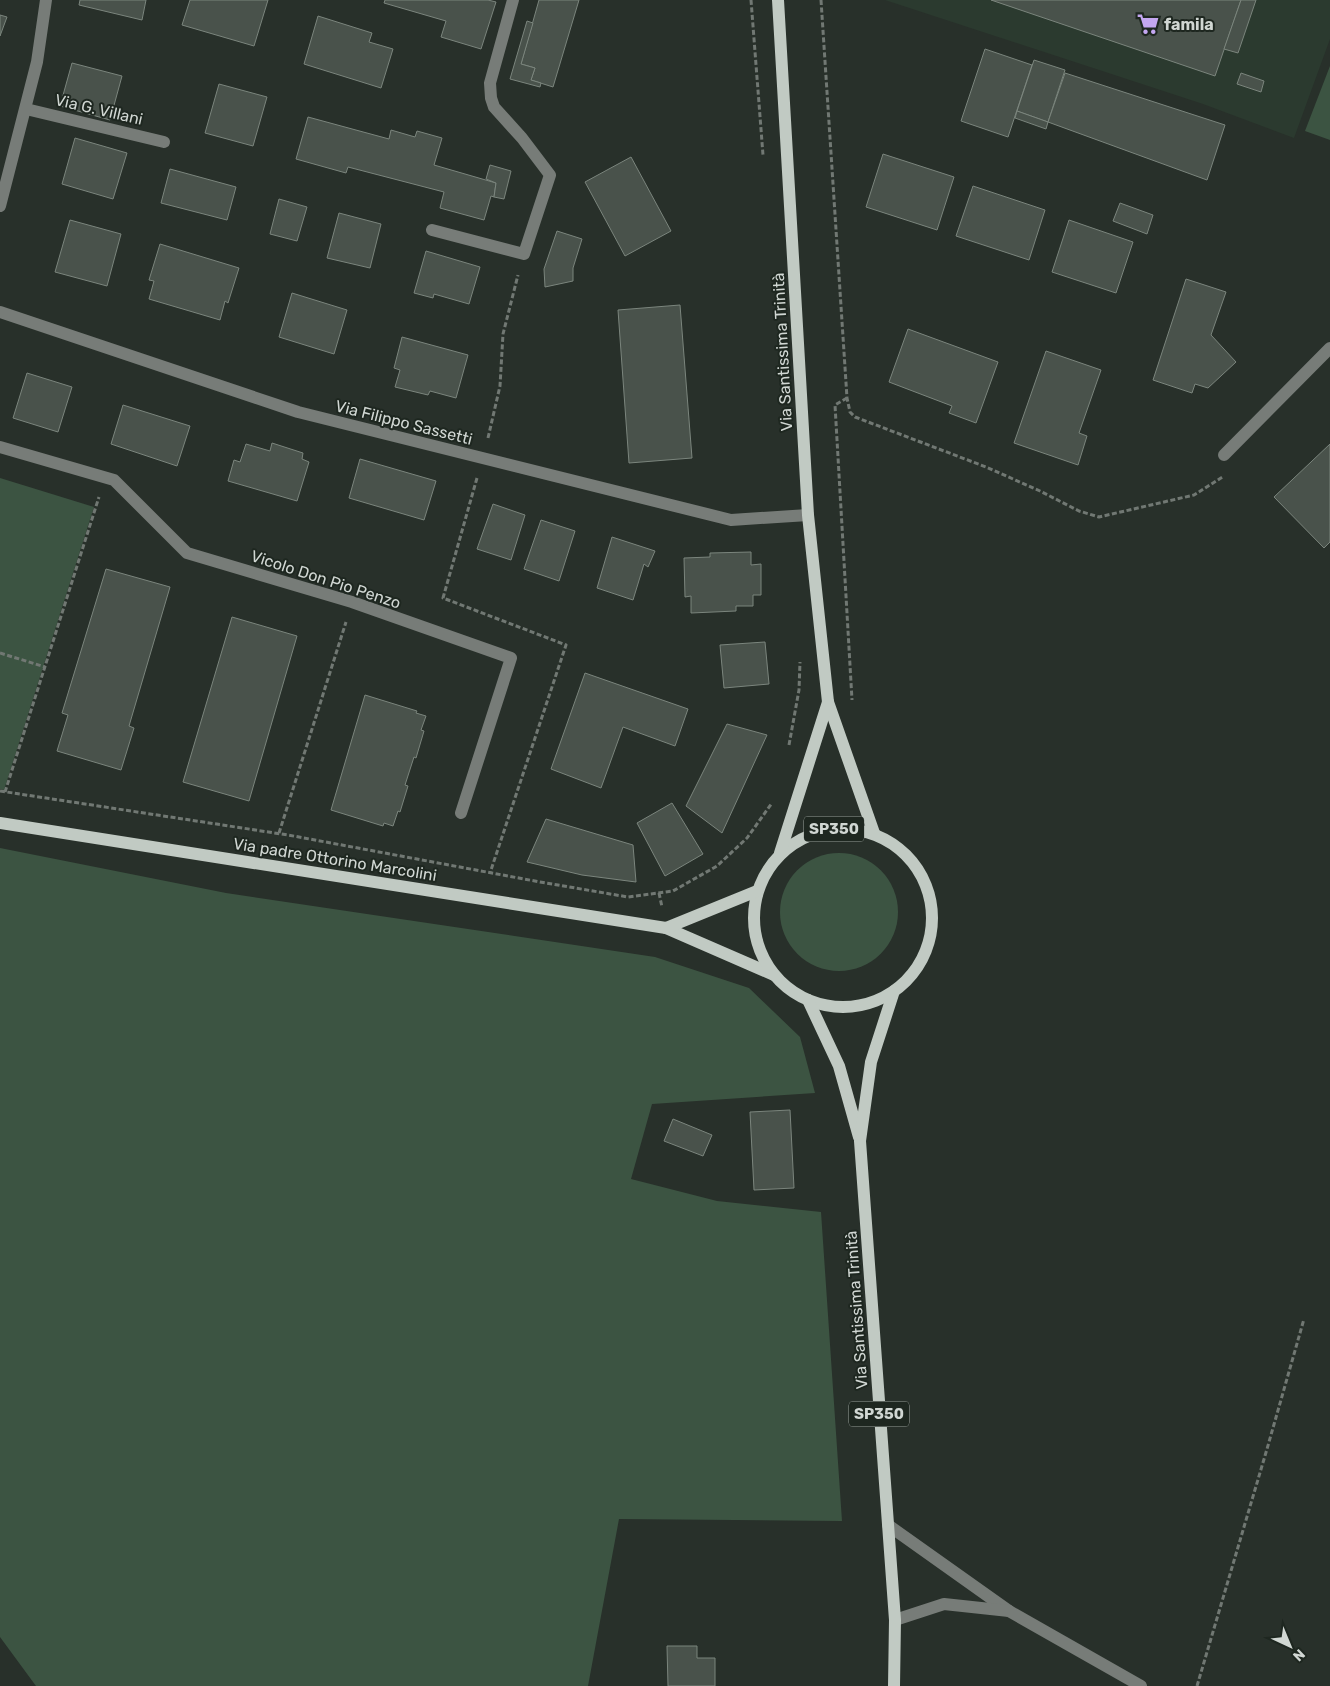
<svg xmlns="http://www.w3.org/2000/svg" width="1330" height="1686" viewBox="0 0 1330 1686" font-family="Rubik,sans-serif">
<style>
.built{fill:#2b3a2f}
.green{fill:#3c5442}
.building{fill:#49524b;stroke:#7b857d}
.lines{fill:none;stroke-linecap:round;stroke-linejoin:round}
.path{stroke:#717873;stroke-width:3;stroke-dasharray:5 2.5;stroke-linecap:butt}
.minor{stroke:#777c78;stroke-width:12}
.major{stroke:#c1cac3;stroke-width:12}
.labels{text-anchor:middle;stroke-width:4;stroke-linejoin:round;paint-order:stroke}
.shield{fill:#1e2720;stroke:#9ba29d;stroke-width:1}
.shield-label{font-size:15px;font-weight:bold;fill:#d1d7d3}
.poi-label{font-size:16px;font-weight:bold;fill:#d1d7d3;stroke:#1e2720;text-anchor:start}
.street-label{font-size:16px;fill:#d1d7d3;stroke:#1e2720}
</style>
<rect width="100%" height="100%" fill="#28302a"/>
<path class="built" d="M885,0H1330V39L1294,138L1203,104Z"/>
<g class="green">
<path d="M1330,66V140L1305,131Z"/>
<path d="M0,478L94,507L4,790L0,789Z"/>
<path d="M0,848L226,893L655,957L749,988L800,1037L815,1093L652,1104L631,1179L717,1201L821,1212L842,1521L619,1519L588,1686H36L0,1637Z"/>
<circle cx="839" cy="912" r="59"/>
</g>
<g class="building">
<path d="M80,0H146L142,20L79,5Z"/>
<path d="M190,0H268L254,46L182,25Z"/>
<path d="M385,0H488L496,2L481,49L441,37L446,21L384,3Z"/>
<path d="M539,0H579L553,87L531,80L535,68L521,64Z"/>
<path d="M991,0H1241L1215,76Z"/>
<path d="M1241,0H1256L1238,53L1224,49Z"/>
<path d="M0,15L7,17L0,36Z"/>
<path d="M318,16L372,33L369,42L393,49L381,88L304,64Z"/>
<path d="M527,21L533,23L521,64L535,68L531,80L541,83L540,87L510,79Z"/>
<path d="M985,49L1032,65L1008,137L961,121Z"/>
<path d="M1034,60L1065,70L1048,122L1017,111Z"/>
<path d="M72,63L122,76L110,120L60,106Z"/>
<path d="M1065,73L1225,125L1207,180L1048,122Z"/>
<path d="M1241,73L1264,81L1261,92L1237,84Z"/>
<path d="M219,84L267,97L253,146L205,133Z"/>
<path d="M1017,111L1048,122L1046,129L1015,118Z"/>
<path d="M308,117L389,139L391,130L415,137L417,131L442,138L434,165L496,183L494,197L491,196L484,220L440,208L444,192L348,167L346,173L296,159Z"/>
<path d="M75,138L127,153L113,199L62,184Z"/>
<path d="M883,154L954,177L937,230L866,207Z"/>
<path d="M631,157L671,231L625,256L585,182Z"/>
<path d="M490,165L511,171L504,199L494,197L496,183L486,179Z"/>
<path d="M170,169L236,187L227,220L161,203Z"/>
<path d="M973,186L1045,210L1029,260L956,236Z"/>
<path d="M279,199L307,207L297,241L270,234Z"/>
<path d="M1120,203L1153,215L1147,234L1113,221Z"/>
<path d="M339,213L381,224L370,268L327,258Z"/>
<path d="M70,220L121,234L107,286L55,272Z"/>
<path d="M1069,220L1133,242L1116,293L1052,272Z"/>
<path d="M557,231L582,239L573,268V281L545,287L544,269Z"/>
<path d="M160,244L239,268L228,303L225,301L220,320L149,299L154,281L149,280Z"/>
<path d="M426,251L480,267L469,304L434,294L433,298L414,293Z"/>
<path d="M1186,279L1226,292L1211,335L1236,362L1208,388L1195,384L1192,393L1153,380Z"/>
<path d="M292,293L347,310L334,354L279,337Z"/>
<path d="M680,305L692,458L629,463L618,310Z"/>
<path d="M908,329L998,362L976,423L949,413L952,406L889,382Z"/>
<path d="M402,337L468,355L456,398L430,391L428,395L395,387L400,370L394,368Z"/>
<path d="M1046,351L1101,370L1079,433L1087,436L1078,465L1014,443Z"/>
<path d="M27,373L72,387L58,432L13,418Z"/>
<path d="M123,405L190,426L177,466L111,444Z"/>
<path d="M272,443L303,453L302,459L309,462L297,501L228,481L234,460L240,462L246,444L270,451Z"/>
<path d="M1330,444V542L1324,548L1274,497Z"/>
<path d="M360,459L436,481L424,520L349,498Z"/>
<path d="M493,504L525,515L511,560L477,549Z"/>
<path d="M541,520L575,531L559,581L524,569Z"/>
<path d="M612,537L655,551L648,567L644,564L633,600L597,588Z"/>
<path d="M751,552V565L761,564V595H753V606H736V611L691,613V596L685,597L684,558L710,557V553Z"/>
<path d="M106,569L170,587L129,726L134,728L121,770L57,751L68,715L62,713Z"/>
<path d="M232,617L297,636L249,801L183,782Z"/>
<path d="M765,642L769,684L724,688L720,645Z"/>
<path d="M585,673L688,709L675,746L623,727L601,788L551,769Z"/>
<path d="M365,695L417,711L416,713L426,716L421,730L424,731L416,758L414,757L405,785L408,786L400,812L398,811L393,826L384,823L383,826L331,810Z"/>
<path d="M727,724L767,735L722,833L686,806Z"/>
<path d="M672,803L703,854L665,876L637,823Z"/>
<path d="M546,819L633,845L636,882L582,875L527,862Z"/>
<path d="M790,1110L794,1188L754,1190L750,1112Z"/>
<path d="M673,1119L712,1135L703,1156L664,1141Z"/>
<path d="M667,1646H697V1658H715V1686H668Z"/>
</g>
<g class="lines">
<g class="path">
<path d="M751,0L763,155"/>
<path d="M821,0L847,398L850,412L855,417L986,467L1040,491L1079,511L1099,517L1194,495L1224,476"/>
<path d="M847,398L835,405L852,700"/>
<path d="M488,438L500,386L503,334L518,275"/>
<path d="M477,478L443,598L566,645L490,873"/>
<path d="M0,653L45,667"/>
<path d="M789,745L799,690L800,662"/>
<path d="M0,791L288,835L540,882L628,897L673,891L717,866L747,838L772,803"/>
<path d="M5,792L99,497"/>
<path d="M279,833L346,622"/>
<path d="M659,893L662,907"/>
<path d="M1197,1686L1267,1449L1304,1319"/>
</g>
<g class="minor">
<path d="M26,109L164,142"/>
<path d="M0,206L37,62L46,0"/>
<path d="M432,230L524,254L550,175L522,138L494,107L491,98L490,83L513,0"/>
<path d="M0,312L298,412L731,520L808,515"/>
<path d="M0,447L114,480L187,553L352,602L511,658L461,813"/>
<path d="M1224,455L1330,348"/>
<path d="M888,1525L1009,1611"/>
<path d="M895,1620L944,1604L1009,1611L1141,1686"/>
</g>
<g class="major">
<path d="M778,0L808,515L828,702L874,833"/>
<path d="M0,823L666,928L774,975"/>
<circle cx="843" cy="918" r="89"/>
<path d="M780,853L828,702"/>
<path d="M666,928L757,891"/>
<path d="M808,1000L839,1066L859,1137"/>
<path d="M894,1686L895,1620L860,1141L871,1062L894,991"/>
</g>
</g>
<defs>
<g id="supermarket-bare" transform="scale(1.725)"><path d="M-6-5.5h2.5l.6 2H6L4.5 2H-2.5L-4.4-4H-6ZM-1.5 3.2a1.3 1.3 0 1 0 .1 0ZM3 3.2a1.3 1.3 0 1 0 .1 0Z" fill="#c4a7f1" stroke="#1e2720" stroke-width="2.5" paint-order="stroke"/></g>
</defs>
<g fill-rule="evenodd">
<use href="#supermarket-bare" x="1148" y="24"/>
</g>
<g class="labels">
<g class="shield">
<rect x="804" y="816.5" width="60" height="25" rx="4"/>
<rect x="849" y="1401.5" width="60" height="25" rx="4"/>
</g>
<g class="shield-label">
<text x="834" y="834">SP350</text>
<text x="879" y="1419">SP350</text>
</g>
<g class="poi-label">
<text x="1164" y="30">famila</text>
</g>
<g class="street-label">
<text transform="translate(99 109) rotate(13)" y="6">Via G. Villani</text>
<text transform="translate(782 352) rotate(-93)" y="6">Via Santissima Trinità</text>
<text transform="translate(404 422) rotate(14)" y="6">Via Filippo Sassetti</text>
<text transform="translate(326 579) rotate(18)" y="6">Vicolo Don Pio Penzo</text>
<text transform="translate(335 859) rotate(9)" y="6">Via padre Ottorino Marcolini</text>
<text transform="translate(856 1310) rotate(-94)" y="6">Via Santissima Trinità</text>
</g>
</g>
<g transform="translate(1290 1646) rotate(136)" stroke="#1e2720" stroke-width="4" paint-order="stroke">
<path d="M0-4L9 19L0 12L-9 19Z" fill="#d1d7d3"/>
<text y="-8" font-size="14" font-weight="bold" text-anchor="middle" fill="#d1d7d3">N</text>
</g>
</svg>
